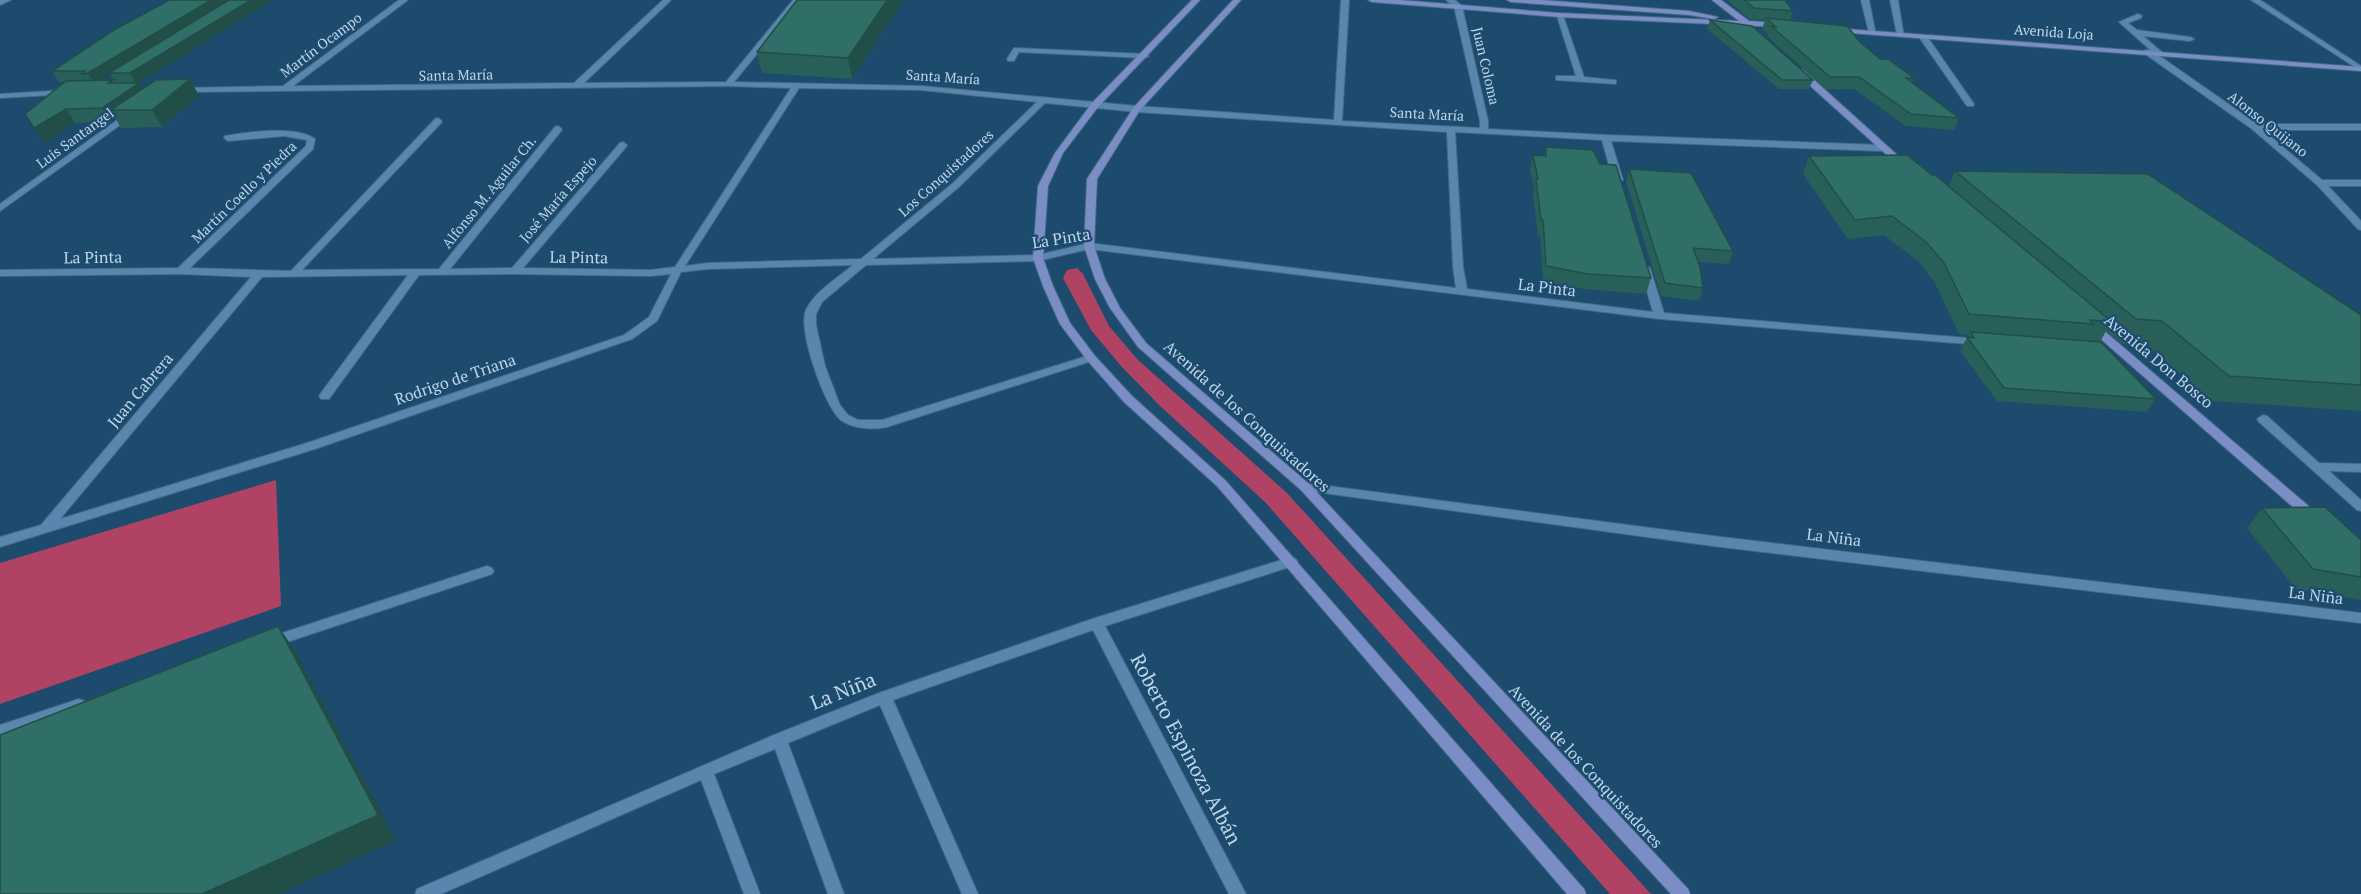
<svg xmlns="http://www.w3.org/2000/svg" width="2361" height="894" viewBox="0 0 2361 894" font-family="'PT Serif',serif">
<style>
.green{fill:#b04263}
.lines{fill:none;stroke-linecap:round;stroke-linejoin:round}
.service-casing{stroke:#416885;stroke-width:2}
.minor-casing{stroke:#416885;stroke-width:2}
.tertiary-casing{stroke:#416885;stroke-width:2}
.secondary-casing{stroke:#416885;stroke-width:2}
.service{fill:#5886ad;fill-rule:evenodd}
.minor{fill:#5886ad;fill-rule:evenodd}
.tertiary{fill:#5886ad;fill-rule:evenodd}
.secondary{fill:#7a8ec5;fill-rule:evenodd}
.wall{fill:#295f59;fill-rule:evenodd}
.shaded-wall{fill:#224e48}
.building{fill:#306f67;stroke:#224e48;stroke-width:1.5}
.labels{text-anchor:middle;stroke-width:4.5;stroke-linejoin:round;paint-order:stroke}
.far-street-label{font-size:14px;fill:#bed6eb;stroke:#1d4b6e}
.street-label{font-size:16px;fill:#bed6eb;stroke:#1d4b6e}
.near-street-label{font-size:20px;fill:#bed6eb;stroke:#1d4b6e}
</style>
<rect width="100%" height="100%" fill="#1d4b6e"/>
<g class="green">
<path d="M1077,268L1083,274L1109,326L1138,360L1287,493L1651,894H1610L1265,502L1159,405L1121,366L1091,330L1063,278L1067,270Z"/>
<path d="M276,480L281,606L0,704V563Z"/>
</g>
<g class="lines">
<g class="service-casing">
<g id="service">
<path d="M2251,0H2260L2361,66V71Z"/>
<path d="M2138,14L2142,16L2141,18L2128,23L2137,30L2190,37L2194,39L2190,41L2143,36L2163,53L2156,55L2119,22Z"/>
<path d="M2263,415L2267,416L2319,463L2361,464V472L2329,471L2361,500V511L2357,510L2259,422L2257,419Z"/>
<path d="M487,566L492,568L494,571L492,574L272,647L267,646L265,642L267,638Z"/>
<path d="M79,699L84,701L86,705L84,709L0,737V725Z"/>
</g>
</g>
<g class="minor-casing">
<g id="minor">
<path d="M0,0H11L0,5Z"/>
<path d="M399,0H408L293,86L574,83L663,0H671L584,83L726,82L793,0H801L734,82L921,86L1137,106L1334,120L1341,0H1349L1342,121L1480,128V121L1454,6L1458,4L1462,6L1488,121V129L1606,135L1882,145L1886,148L1882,151L1611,141L1623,180L1618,183L1613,180L1602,140L1455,132L1463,267L1467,289L1653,312L1640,268L1645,265L1650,268L1664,313L1980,339L1985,342L1980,345L1660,319L1089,249L1038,261L866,265L822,302L816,314V325L825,366L840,405L848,415L858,420H882L1087,356L1091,355L1097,358L1095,360L887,427C873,430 854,429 842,421C825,409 797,329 806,310C815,291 838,278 853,265L708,269L681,272L657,321L632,339L318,448L0,547V537L41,525L251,277L181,274L0,276V270L178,268L306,146L307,140L284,136L228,141L224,138L225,136C247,132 297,125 315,139L313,149L190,268L291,271L435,119L438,118L442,121L441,123L302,270L439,269L555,127L558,126L562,129L561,131L450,269L512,268L620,143L623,142L627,145L626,147L523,268L650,270L675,267L791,88L728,86L182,92L178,90L182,88L283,86ZM799,88L921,90L1037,102L953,183L861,259L708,263L685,266ZM1045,103L1137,112L1447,132L1453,267L1456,288L1089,243L1038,255L873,259L959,187ZM515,274L650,276L671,274L649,317L624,335L310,442L60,519L262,277L408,275L321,393L319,396L321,399H329L419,275Z"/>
<path d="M1861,0H1869L1876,35L1869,33Z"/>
<path d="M1890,0H1898L1904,37L1897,35Z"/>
<path d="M1556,13L1563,15L1584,77L1613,80H1616V84L1556,80V76H1576Z"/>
<path d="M1920,35H1926L1974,104L1973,106H1967L1919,37Z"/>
<path d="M1014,48L1145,54L1149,56L1145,58L1019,52L1014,61H1008L1007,59Z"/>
<path d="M2145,50H2151L2257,124H2361V130H2263L2322,180H2361V186H2328L2361,221V230L2358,229L2317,185L2252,129L2145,54Z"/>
<path d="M68,90L72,92L71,94L0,98V94Z"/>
<path d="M127,113L134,115L0,211V204Z"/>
<path d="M1305,483L1713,536L2361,613V623L1713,546L1301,490L1299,487Z"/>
<path d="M1291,557L1296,559L1298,562L1296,565L1105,626L1246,894H1229L1093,630L893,700L978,894H962L880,705L788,743L844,894H828L775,749L714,774L760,894H744L701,780L441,894H415L417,889L774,735L879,693L1092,619Z"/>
</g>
</g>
<g class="tertiary-casing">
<path id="tertiary" d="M1446,0H1455L1462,6L1455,8Z"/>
</g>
<g class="secondary-casing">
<g id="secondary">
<path d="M1192,0H1200L1098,107L1063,153L1048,186L1043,258L1053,286L1070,323L1095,356L1132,396L1225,480L1584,889L1586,894H1567L1217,486L1124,402L1087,360L1060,324L1043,286L1033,258L1038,186L1055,153L1092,103Z"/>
<path d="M1233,0H1241L1140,110L1097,179L1094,246L1105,279L1120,308L1146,343L1309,484L1688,889L1690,894H1671L1301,490L1138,347L1110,308L1095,279L1084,246L1087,179L1134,107Z"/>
<path d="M1368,0H1399L1559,13L1739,21L1712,0H1721L1749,21L1779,23L1783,25L1779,27L1559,17L1372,2Z"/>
<path d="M1507,0H1541L1689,11L1718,17L1714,19L1689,15L1511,2Z"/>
<path d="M1833,28L2361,67V71L1836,32L1832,30Z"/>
<path d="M1796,69H1802L1905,162V166H1899L1796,73Z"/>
<path d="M2091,322L2095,323L2319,515L2320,518L2319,521H2309L2087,327L2086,325Z"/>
</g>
</g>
<use href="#service" class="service"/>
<use href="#minor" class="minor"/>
<use href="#tertiary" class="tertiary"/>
<use href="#secondary" class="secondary"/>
</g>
<g class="wall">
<path d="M904,0L852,79L762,73L757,52Z"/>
<path d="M1727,0H1785L1793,11L1790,20L1860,42L1880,59L1914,78L1912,83L1959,118L1954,130L1906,126L1854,89H1826L1768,37V34L1762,29L1765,20L1750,19Z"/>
<path d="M1710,20L1813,80L1809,89H1779L1707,29Z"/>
<path d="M114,30L142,89L199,96L162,127L121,128L116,119L111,123H75L44,143L25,114L65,82H59L52,71ZM111,75L113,80H103Z"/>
<path d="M1546,147L1651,278L1646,294L1584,289L1543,282L1540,235H1538L1533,194L1534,189L1530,170L1533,155L1544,156Z"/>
<path d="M1809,156L1932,175L1949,186L1955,171L2361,315V411L2212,401L2147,345L2122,344L2106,331L2100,342L2156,399L2147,412L1997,401L1960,351L1967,337L1968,338L1969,335L1959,334L1935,283L1918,261L1884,235L1848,239L1803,174Z"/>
<path d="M1629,169L1733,251L1729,264L1698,262L1703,288L1699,301L1661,296L1626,181Z"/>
<path d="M2262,508L2361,540V600L2296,589L2247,528Z"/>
</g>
<g class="shaded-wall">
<path d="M211,0H235L109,73L111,75L95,85L88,73Z"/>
<path d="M251,0H273L139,83L147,97L111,110L116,119L111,123L102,108L136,84L130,73Z"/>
<path d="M887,0H904L852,79L848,58Z"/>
<path d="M190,79L199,96L162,127L152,110Z"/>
<path d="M66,109L75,123L44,143L34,128Z"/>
<path d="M278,626L296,652L396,840L280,894H202Z"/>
</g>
<g class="building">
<path d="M169,0H211L88,73L81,74L85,71H52L114,30Z"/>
<path d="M229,0H251L130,73H109Z"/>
<path d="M797,0H887L848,58L757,52Z"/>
<path d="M1744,0H1785L1793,11L1754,8Z"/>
<path d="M1766,18L1847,26L1860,42L1880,59H1888L1914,78H1906L1959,118L1911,114L1859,77H1830L1771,26L1776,27Z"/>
<path d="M1710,20L1752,26L1813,80H1782Z"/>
<path d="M190,79L152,110H111L156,80Z"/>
<path d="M113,80L108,83H139L102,108L66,109L34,128L25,114L66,81Z"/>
<path d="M1546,147L1593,150L1600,164L1616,165L1651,278L1588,274L1546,266L1543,220H1541L1536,179H1538L1533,155L1546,156Z"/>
<path d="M1907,155L1932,175H1935L2112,322L2090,320L2093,324L1969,314L1944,263L1926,242L1892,216L1855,220L1809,156Z"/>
<path d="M1629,169L1691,173L1733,251L1693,248L1700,267L1703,288L1665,283Z"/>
<path d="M1955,171L2148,174L2361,315V385L2229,376L2162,321L2136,319Z"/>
<path d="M1971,332L2101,342L2156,399L2004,388L1967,337L1974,338Z"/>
<path d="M2325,507L2361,540V577L2313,569L2262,508Z"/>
<path d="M278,626L378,815L202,894H0V735Z"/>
</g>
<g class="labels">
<g class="far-street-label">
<text transform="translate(2054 32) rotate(4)" y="5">Avenida Loja</text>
<text transform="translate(321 45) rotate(-37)" y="5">Martín Ocampo</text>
<text transform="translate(1486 66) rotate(77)" y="5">Juan Coloma</text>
<text transform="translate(456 75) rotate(-1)" y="5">Santa María</text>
<text transform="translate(943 77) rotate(4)" y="5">Santa María</text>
<text transform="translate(1427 114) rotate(3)" y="5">Santa María</text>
<text transform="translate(2268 124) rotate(38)" y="5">Alonso Quijano</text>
<text transform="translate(75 138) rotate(-36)" y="5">Luis Santangel</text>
<text transform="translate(946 173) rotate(-42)" y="5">Los Conquistadores</text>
<text transform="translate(244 192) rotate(-44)" y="5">Martín Coello y Piedra</text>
<text transform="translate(489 192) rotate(-51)" y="5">Alfonso M. Aguilar Ch.</text>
<text transform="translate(558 199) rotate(-49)" y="5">José María Espejo</text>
</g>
<g class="street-label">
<text transform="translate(1061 238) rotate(-9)" y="6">La Pinta</text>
<text transform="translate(93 257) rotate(-1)" y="6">La Pinta</text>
<text transform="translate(579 257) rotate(1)" y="6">La Pinta</text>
<text transform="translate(1547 287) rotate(7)" y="6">La Pinta</text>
<text transform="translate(2159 361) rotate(40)" y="6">Avenida Don Bosco</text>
<text transform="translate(455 379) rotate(-19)" y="6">Rodrigo de Triana</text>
<text transform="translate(140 390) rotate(-50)" y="6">Juan Cabrera</text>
<text transform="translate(1247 416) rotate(42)" y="6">Avenida de los Conquistadores</text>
<text transform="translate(1834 537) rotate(7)" y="6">La Niña</text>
<text transform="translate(2316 595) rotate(7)" y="6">La Niña</text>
<text transform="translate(1586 766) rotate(47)" y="6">Avenida de los Conquistadores</text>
</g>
<g class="near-street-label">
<text transform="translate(843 691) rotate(-22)" y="7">La Niña</text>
<text transform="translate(1186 749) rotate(62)" y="7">Roberto Espinoza Albán</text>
</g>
</g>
</svg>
